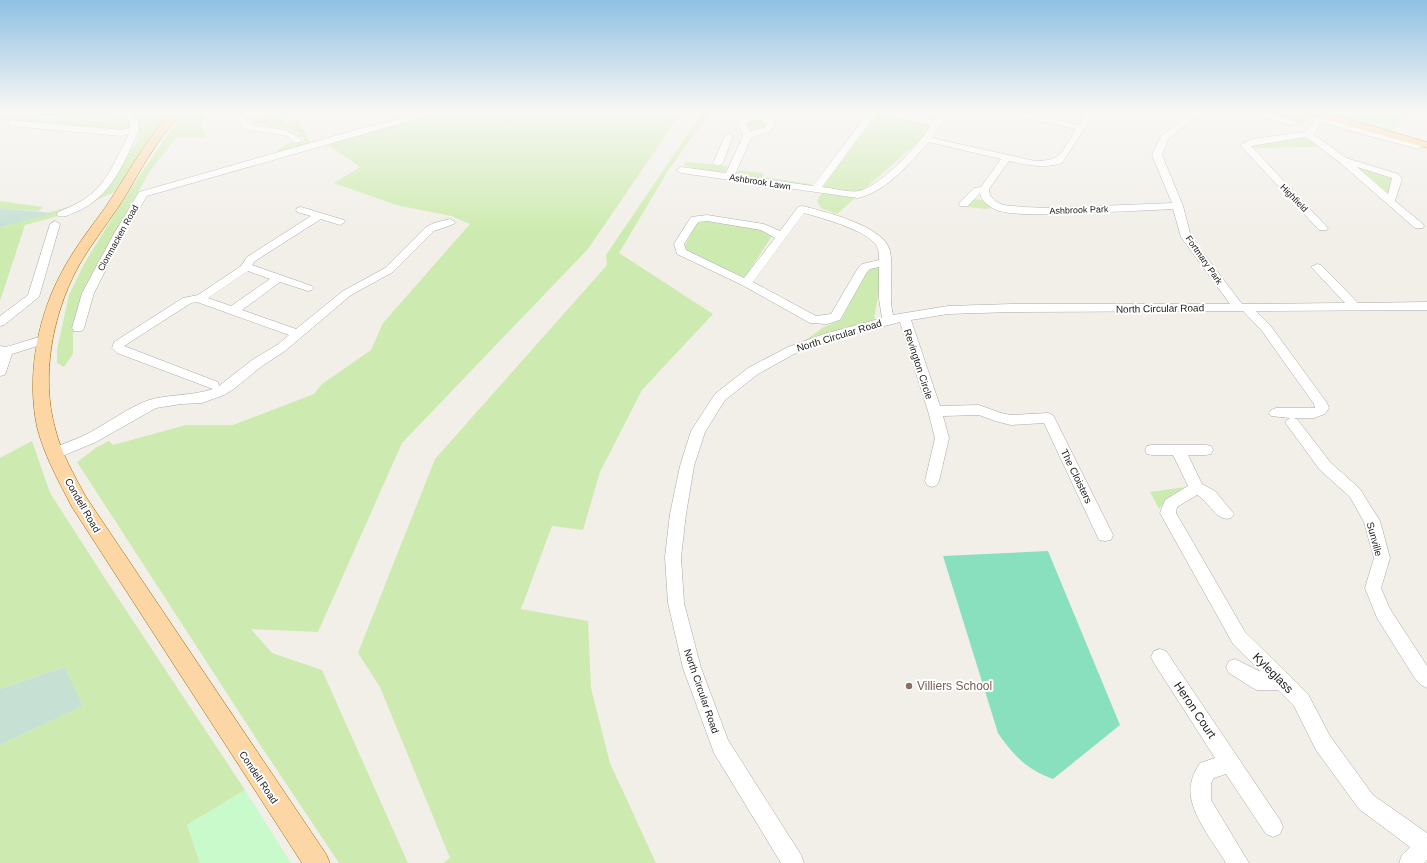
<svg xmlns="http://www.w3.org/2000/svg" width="1427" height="863" viewBox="0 0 1427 863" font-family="Arial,sans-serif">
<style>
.grass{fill:#cdebb0}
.wetland{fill:#c6e0d4}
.park{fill:#c8facc}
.pitch{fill:#88e0be}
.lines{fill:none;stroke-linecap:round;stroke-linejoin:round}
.minor-casing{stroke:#a9a9a9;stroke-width:1}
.major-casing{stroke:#a06b00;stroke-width:1}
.minor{fill:#fff;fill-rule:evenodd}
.major{fill:#fcd6a4;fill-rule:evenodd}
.education-dot{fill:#8d6e63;stroke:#fff;stroke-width:1.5}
.labels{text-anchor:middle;stroke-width:4;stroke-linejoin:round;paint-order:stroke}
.far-street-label{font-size:9px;fill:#222;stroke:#fff}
.street-label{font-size:10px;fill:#222;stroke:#fff}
.near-street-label{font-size:12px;fill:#222;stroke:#fff}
.near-education-label{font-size:12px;fill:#785e54;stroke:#fff;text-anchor:start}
</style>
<rect width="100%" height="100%" fill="#f2efe9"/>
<g class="grass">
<path d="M0,110H126C114,121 16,117 0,110Z"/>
<path d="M137,110H164L167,114L114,192L69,213L25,225L0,301V227L95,199L110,185L138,140L139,125L134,114Z"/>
<path d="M185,110H201L203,120L200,123L207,138L177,137L152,168L134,199L111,255L73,334V354L64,367L57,363V350L69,295L84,264L127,194Z"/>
<path d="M449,110H683L588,249L402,443L318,632L251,629L272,653L322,670L408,863H339L259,743L77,462L97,447L109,441L113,445L186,425H233L314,394L322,384L371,350L383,323L470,224L451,216L396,205L334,183L360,167L330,146L332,141Z"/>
<path d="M704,110H712L669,169L619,253L713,314L642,390L600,472L583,530L552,526L521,609L588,621L591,688L610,763L656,863H443L450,858L380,687L358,653L435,459L607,265L606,255Z"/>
<path d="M1250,110H1290L1316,119L1300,123Z"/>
<path d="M279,114L287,123L298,120L311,144L283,152L276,151L289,143H299L305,139L303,137L297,136L300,132L255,123L253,122Z"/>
<path d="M880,114L925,123L930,126L923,138L862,191L855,193L826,188L823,186L874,115Z"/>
<path d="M0,117L94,121L124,117L132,124L130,128L122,131H108L0,120Z"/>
<path d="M761,119L766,123L765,127L755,131H749L745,123L746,120Z"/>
<path d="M1303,137L1310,139L1320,147L1251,148V145Z"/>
<path d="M685,162L727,166L726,171L719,173L690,169V166H684Z"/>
<path d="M1352,164L1391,178L1390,193L1385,192Z"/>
<path d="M739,170L763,173L764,177L811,184V186L744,177L737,173Z"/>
<path d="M826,193L855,198L837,214L821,208L817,201L820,195Z"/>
<path d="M974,199L983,200L993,207L987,209L968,207L970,202Z"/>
<path d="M0,201L43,207L38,211L0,208Z"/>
<path d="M707,220L761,230L772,236L745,277L736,276L686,251L684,247L697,222Z"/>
<path d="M876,266L882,267V271L874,320L800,344L824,327L841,320L866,273L872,267Z"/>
<path d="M32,441L50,493L108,583L245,790L187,825L200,863H0V745L83,706L65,667L0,689V458Z"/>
<path d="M1185,487L1168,498L1159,509L1150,492Z"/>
</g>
<g class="wetland">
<path d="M0,208L53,213L0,227Z"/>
<path d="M65,667L83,706L0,745V689Z"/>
</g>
<g class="park">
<path d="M1313,110H1384L1406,114L1391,132Z"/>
<path d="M245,790L291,863H200L187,825Z"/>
</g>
<path class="pitch" d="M1048,551L1120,725L1053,779C1027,770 1013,755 998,733L943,556Z"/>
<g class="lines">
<g class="minor-casing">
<g id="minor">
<path d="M125,110H134L132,114L138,121L139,130C124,162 112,197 76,212C70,214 65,218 58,216L57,214L58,212C104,195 108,174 129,134L121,136L11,126L7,123L11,120L121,130L130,128V122L123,114Z"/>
<path d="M201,110H210L211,113L207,116L204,115Z"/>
<path d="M257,110H289L260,120L257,119V116L246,118L250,125C266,128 291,127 301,140L300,142H294L287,136L244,129L237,117L238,115Z"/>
<path d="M432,110H448L147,196L125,232L94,293L84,328L82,331H74L72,328L82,293L115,232L139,192L352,131Z"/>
<path d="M870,110H884L934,120L941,110H950L932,138L1035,161C1063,161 1062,151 1076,129L1024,118L1023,116L1024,114L1027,113L1079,125L1088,110H1097L1062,163C1043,169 1028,165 1009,161L989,189L990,195L995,201L1003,205L1023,207L1050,208L1172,203L1152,155L1161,136L1194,110H1204L1168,139L1162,155L1183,206L1191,237L1242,304L1345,303L1313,269L1311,267L1317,264L1321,265L1358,303L1427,302V310L1256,311L1270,325L1327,403L1329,408L1325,414L1314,418H1294L1297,419L1330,462L1360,489L1380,521L1390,558L1381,588L1390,609L1427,666V688L1421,685L1414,677L1377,618L1365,588L1374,558L1364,522L1350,497L1320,470L1287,425L1285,422L1290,418L1271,416L1269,413L1271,410L1276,408H1315L1314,404L1262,331L1243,311L1012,312L948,314L911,320L940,406L979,405L1001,413L1011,415L1048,413L1053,415L1113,535L1111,540L1105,541L1099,540L1044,423L1011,425L995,421L979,415L943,416L949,438L939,481L937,485L932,487L927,485L925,481L935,438L928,411L900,322L832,340L796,353L758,374L725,400L705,432L694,466L686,514L681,557L684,603L701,668L728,740L801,855L804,863H781L714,753L683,668L668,603L665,557L670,514L680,466L691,431L715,394L748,368L788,347L824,334L882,318L879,299V267L870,269L867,272L840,320L827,324L810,323L742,285L677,254L674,244L691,217L707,215L764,224L780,231L798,207L802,206C823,211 885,226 890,251C894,272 888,294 893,315L948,306L1012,304H1230L1181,237L1173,209C1140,211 1106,212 1072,213C1051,214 1019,216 999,211C991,208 981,202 980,193L968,206H960L959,204L960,202L974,188L981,187L1001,159L929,142C909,163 888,191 858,198L681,173L676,170L681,167L726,173L743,136L738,123C746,112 762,113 773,119L775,124L771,131L751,138L735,175L813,186ZM876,114L931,125C919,145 882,185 859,191C851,193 832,188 822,187ZM751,120H761L767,124L765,127L750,132L746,123ZM804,213C822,218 866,230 876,245C879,249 879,255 879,260L862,264L858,268L831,314L816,316L753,282ZM707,221L761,230L775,238L744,278L686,250L684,244L698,222Z"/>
<path d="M1242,110H1257L1296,121L1297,123L1293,126Z"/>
<path d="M1396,110H1415C1411,114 1400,114 1396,110Z"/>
<path d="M1324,113L1328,116L1326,119L1421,144L1423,146L1418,149L1322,123L1313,134L1346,158L1398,174L1402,179L1395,201L1423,224L1424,226L1423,228H1415L1338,161L1306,137L1251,146L1328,228L1327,230H1319L1240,145L1252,139L1305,132L1321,114ZM1357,167L1392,178L1388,194Z"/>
<path d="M729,133L733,136L723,163L718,166L715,165L713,163L725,136Z"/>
<path d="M301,207L344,220L345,222L340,225L321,219L255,261L252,265L312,286L314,288L312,290L308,291L280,282L242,310L296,329L343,291L385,268L426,227L434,223L450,219L455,222L454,224L434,231L393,272L351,295L285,351L262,366L234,389L224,395L202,403L181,404L156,408L96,442L60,457L55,458L50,457L48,453L50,449C62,444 75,440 87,434C108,423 127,408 149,400C170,394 192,396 213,389L117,353L112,348L114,342L183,298L198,295L241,266L247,257L311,216L297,212L296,210L297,208ZM248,271L270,279L231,306L208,298ZM197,302L289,335L277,345L252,360L219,386L218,382L124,346L191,303Z"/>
<path d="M55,221L60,224L39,297L4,325L0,326V316L28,295L50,224Z"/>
<path d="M46,335L50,336L52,339L50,342L12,354L5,375L0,376V346L6,347Z"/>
<path d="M1152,445H1206L1211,446L1213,450L1211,454L1206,455H1188L1202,484L1215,491L1234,514L1231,518C1217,523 1210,502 1197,495L1177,507L1176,513L1245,632L1308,694L1330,736L1373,795L1427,833V860L1424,863H1399L1402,855L1410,847L1359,809L1316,750L1294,706L1278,690H1257L1251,687L1229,673L1226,667L1229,661L1235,659L1261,672L1233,644L1160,513L1165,500L1188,486L1173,455H1152L1147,454L1145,450L1147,446Z"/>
<path d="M1160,649L1166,651L1280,820L1283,827L1280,834L1273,837L1266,834L1226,774L1214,778L1211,783V800L1249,863H1226C1213,841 1183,806 1192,780C1193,774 1197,768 1200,763L1215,758L1154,663L1151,657L1154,651Z"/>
</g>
</g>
<g class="major-casing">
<g id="major">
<path d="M172,110H183C174,122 165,132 157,144C143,164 132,186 119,206C105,227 89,247 77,269C52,316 41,377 55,428C61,453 74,475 86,497L326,854L330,863H302L72,507C59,482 44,455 37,427C26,374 38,314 64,268C76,246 92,226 107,205C128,173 146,140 172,110Z"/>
<path d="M1298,110H1316L1427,142V148L1299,112Z"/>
</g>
</g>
<use href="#minor" class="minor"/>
<use href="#major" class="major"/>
</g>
<linearGradient id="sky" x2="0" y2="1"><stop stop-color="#8fc0e4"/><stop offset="0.48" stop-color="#f9f8f5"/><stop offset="1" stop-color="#f9f8f5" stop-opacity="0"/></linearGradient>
<rect width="1427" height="231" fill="url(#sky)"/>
<circle class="education-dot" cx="909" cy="686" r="4"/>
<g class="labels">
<g class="far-street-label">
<text transform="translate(760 182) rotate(9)" y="3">Ashbrook Lawn</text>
<text transform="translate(1294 198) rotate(46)" y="3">Highfield</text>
<text transform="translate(1079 210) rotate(-2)" y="3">Ashbrook Park</text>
<text transform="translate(118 238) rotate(-61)" y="3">Clonmacken Road</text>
<text transform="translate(1204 260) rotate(55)" y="3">Fortmary Park</text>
</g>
<g class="street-label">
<text transform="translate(1160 308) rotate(-1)" y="4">North Circular Road</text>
<text transform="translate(839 335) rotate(-17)" y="4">North Circular Road</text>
<text transform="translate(919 364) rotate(72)" y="4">Revington Circle</text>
<text transform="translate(1077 476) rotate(64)" y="4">The Cloisters</text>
<text transform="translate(83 505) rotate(60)" y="4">Condell Road</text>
<text transform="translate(1375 539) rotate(75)" y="4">Sunville</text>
<text transform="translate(702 691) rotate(71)" y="4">North Circular Road</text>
<text transform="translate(259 777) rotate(56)" y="4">Condell Road</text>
</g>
<g class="near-street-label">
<text transform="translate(1273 673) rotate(45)" y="4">Kyleglass</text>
<text transform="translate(1195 710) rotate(56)" y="4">Heron Court</text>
</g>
<g class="near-education-label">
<text x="917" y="690">Villiers School</text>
</g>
</g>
</svg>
